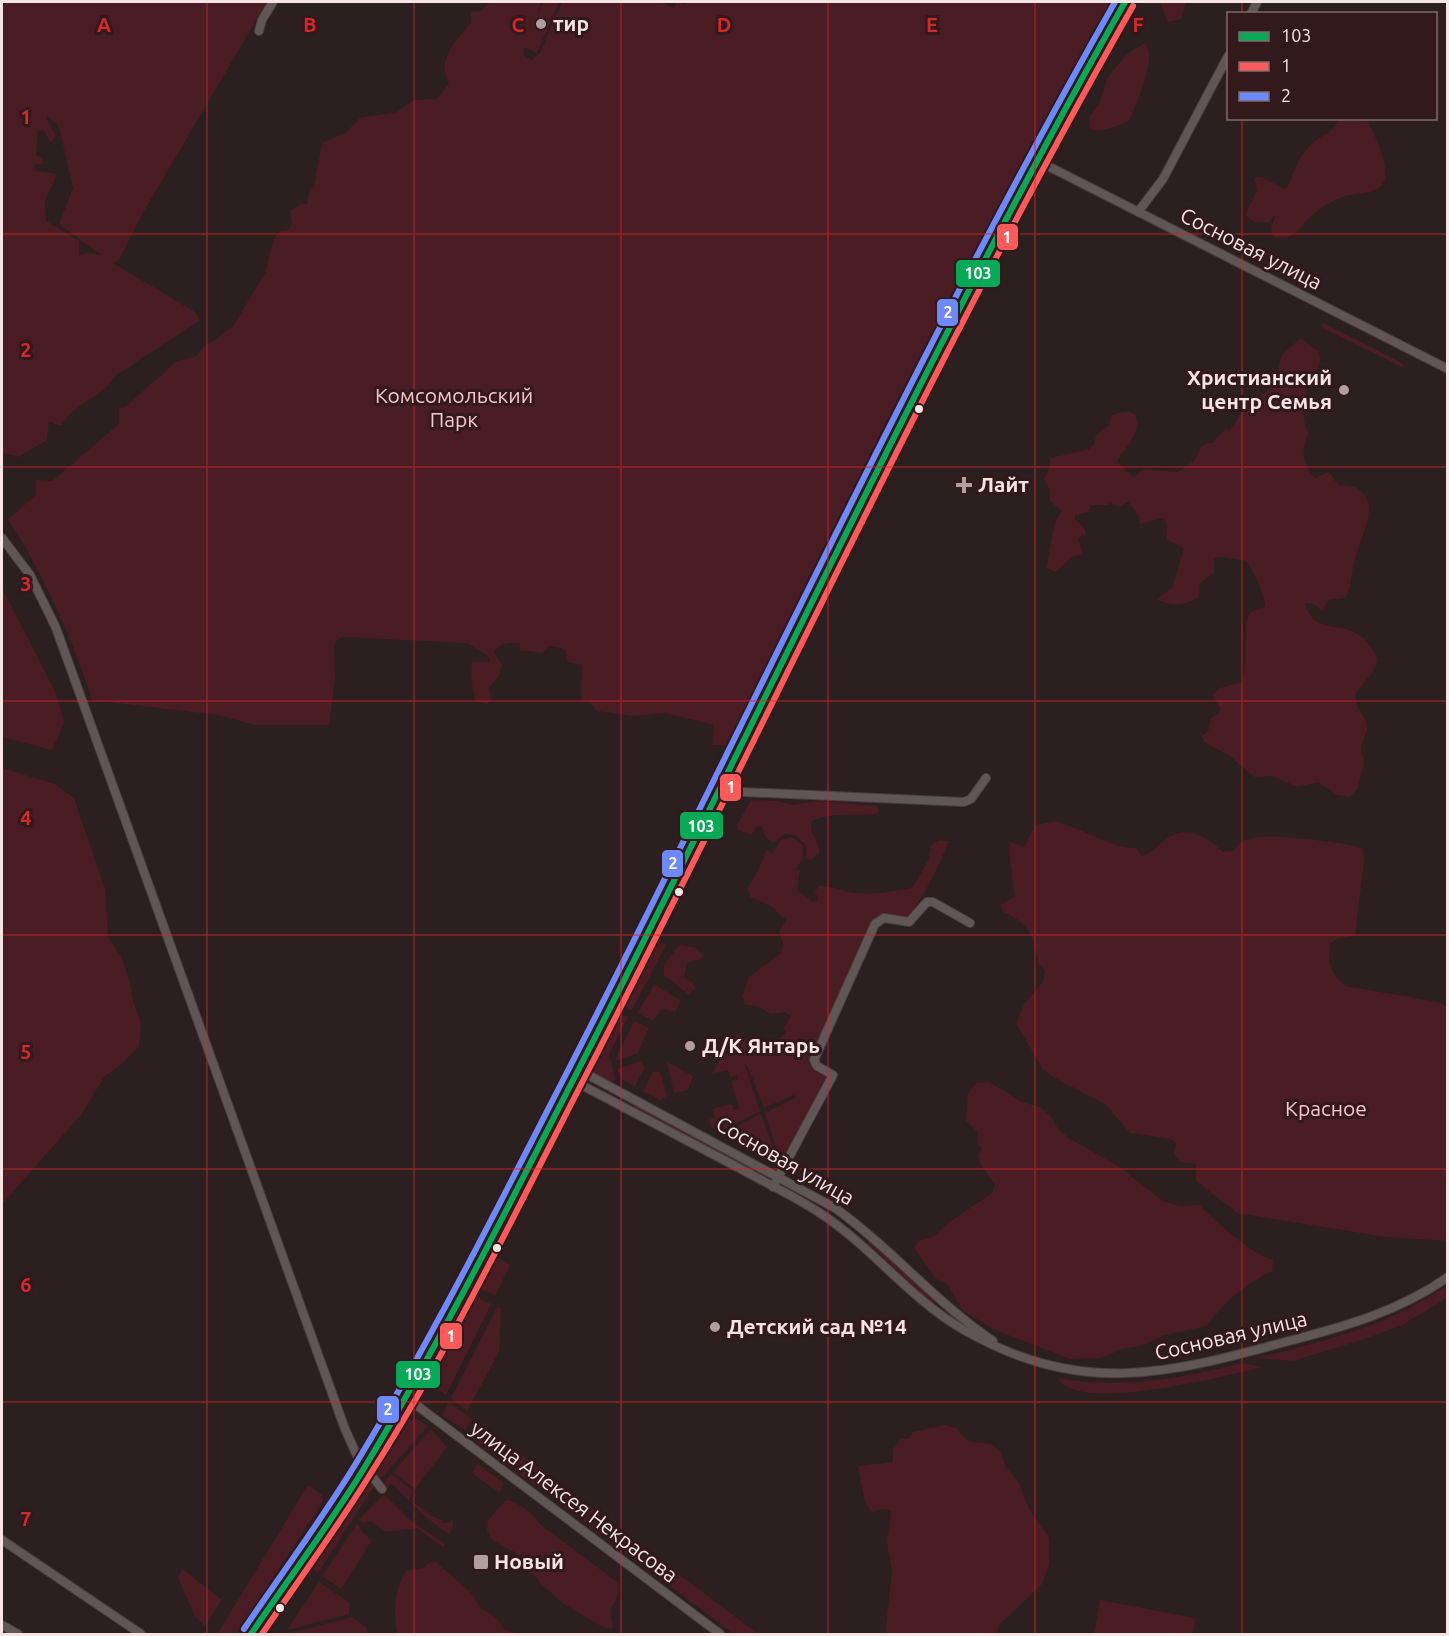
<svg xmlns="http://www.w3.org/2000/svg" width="1449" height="1636" viewBox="0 0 1449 1636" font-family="Ubuntu,sans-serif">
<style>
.green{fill:#4a1c23;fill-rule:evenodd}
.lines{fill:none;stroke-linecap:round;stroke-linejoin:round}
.minor-casing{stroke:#493d3e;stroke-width:10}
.major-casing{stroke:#493d3e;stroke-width:11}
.minor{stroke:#605656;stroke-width:8}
.major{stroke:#5d5c5c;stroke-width:9}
.bus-1-casing{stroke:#32191b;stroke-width:10}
.bus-2-casing{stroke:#32191b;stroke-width:10}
.bus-3-casing{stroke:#32191b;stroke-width:10}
.bus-1{stroke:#06aa56;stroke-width:6}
.bus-2{stroke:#ff5a5a;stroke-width:6}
.bus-3{stroke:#6d89ff;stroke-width:6}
.grid{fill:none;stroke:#d62828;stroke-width:1.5;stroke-opacity:0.55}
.poi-dot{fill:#b09fa0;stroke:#32191b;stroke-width:2}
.bus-dot{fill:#f7e4e5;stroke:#32191b;stroke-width:2}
.labels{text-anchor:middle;stroke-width:6;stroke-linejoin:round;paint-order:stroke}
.poi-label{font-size:21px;font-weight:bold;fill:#f7e4e5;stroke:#32191b;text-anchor:start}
.street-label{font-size:21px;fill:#f7e4e5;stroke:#32191b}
.park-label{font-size:21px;fill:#fac5c8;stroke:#32191b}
.grid-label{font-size:20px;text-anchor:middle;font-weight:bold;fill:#d62828;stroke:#32191b;stroke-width:6;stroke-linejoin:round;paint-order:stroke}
.line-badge{stroke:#32191b;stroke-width:2}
.badge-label{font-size:16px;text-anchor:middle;font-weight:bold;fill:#fff}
</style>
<rect width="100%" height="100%" fill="#2c1f20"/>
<g class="green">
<path d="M2,2H267L144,211L119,260L113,263L192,310L197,314L199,321L115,376C101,399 74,403 61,426L49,422L47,440L19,457L5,453L2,455ZM46,116L57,124L60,131L73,188L59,224L101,255L87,253L79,255V241L46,221L45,201L57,174L36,171L35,165L44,163L42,158L36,155L38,131L44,130L50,142L56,137Z"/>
<path d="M489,2H541L537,16L543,2H559L537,53L524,47L523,55L532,60L540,53L562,2H661L674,8L677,2L685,4L687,2H1125L1108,28L743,745H712L714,725L665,713L634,716L597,711L590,702L581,701L582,665L568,662L565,649L549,646L542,653L520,650V643C511,641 499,644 494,652L502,665L499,676L489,688L492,701L486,704L476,701C471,688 471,675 472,662H490L488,656L467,643L342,637L336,641L334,647L335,680L329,725H254L218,715L92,700C71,635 45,577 8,519L36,495V480L52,481L119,424V408L125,407L177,361L197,356L205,345L214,341L234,325L265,273L273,240L280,231L288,230L292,223L290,211L301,204H307L310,189L314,187L322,143L345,133L360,118L397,112L414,100L437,99L449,83C435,60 458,39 471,22V12L481,11Z"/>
<path d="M1160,2H1186L1181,19L1168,22Z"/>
<path d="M1145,43C1158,57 1136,105 1129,121C1117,126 1102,133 1090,129L1089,117L1100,102L1107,78L1127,54Z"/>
<path d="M1339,119H1366C1374,132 1392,169 1383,183C1377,194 1358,193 1346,196C1336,199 1325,205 1317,211C1302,222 1297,243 1273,237L1271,229L1275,215L1269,222H1254L1245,215L1257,190L1254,177H1262L1284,189L1288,186C1295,169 1300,153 1315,141C1328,131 1329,136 1339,119Z"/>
<path d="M1323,323L1404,364L1402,367L1321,327Z"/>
<path d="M1301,338L1319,352C1323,366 1315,370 1310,382C1303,400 1301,417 1308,433C1301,453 1302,462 1315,478L1329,472L1339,486C1354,482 1371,494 1369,512C1367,527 1358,547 1354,562C1351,575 1352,587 1345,598L1329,600L1322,611L1314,604L1305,603C1313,633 1336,622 1356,633C1366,638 1373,649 1378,659L1375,669L1355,694L1357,705L1366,721L1367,730L1361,747L1364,763L1358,788L1350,797L1337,795L1318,782L1298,787L1272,776L1254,777L1230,756L1204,742L1202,736L1208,731L1211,718L1219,714L1220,708L1212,695L1220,688L1242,682C1249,667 1241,620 1251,612C1254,610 1261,609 1265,606C1266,597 1252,569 1246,561L1221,557L1214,559V572L1200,583L1199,597C1185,606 1172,607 1157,599L1172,588L1184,548L1167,540L1166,522L1163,518L1140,524L1138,515L1128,502L1119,507L1110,503L1107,505H1091L1089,512L1075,515V519L1085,529L1086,537L1083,535L1078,538L1083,555L1073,556L1056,572L1046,568L1055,523L1062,511L1050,501V490L1044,479L1050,467V458L1090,449L1094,445L1096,435L1109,425L1111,415L1127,411L1135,414C1143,431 1125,449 1117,461L1134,478L1142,469L1178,472L1195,460L1201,447L1207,443H1213L1225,429L1230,430L1244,409L1257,408L1258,396L1267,392L1274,383L1291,382L1278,371L1282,354Z"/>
<path d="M2,588L56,693L64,723L52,750L2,737Z"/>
<path d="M2,768L55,784L74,798L105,889L108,936L121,957L129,978L133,1001L141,1023L139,1046L123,1063L105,1076L80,1116L2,1204Z"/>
<path d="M751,800L778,801L793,805L817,801L877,806L879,811L876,814C856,816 829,812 812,821C808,836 821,840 819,854L811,860L806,859V845L795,835L785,834L774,843L766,838L761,826L756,827L751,835L738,830L737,825Z"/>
<path d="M1054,821C1082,827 1108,848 1136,848L1142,856C1153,852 1157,846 1166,839C1188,824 1206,837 1223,852L1233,851C1236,848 1239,843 1243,841C1258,831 1343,842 1362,848L1364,861L1355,936L1338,938L1330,944C1328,963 1330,973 1345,986L1438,1002L1446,1006L1447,1241L1385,1237L1237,1213L1196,1181V1164L1180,1162L1174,1153L1176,1143L1171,1139L1130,1133L1105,1104L1053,1077L1042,1068L1016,1023L1024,1004L1043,982L1045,970L1039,965C1032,938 1032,924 1003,912L1001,905L1015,896L1009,851L1011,842L1024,847L1036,825Z"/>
<path d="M792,837L803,845L802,858L796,870H800L797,890L813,902L818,900L815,891L818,886C832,885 842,891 855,893C872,895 896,891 912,888L929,859L931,845L939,840L948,841C945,856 919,906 908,917L874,920L808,1063L830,1076L826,1079L781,1163L765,1113L796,1097L794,1095L764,1108L748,1067L744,1063L760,1111L719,1132L711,1127L709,1120L715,1117L712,1109L732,1104L734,1110L739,1108L731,1081L738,1079L737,1075L730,1077L728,1070L712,1074L725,1051V1045L735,1043L736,1034L755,1042L771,1054L778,1039L786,1034L784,1027L791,1016L784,1012L771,1014L759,1007L745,1004L742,996L749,977L781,953L783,944L779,932L786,920L772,907L750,897L748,888L758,871L766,851L768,850L772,854L781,840Z"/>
<path d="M654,940L666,945L632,1010L625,1007L628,1000L627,993Z"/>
<path d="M681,945L696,948L703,955L701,959L687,963L684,978L693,983L695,988L689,995L664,975V965L678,946Z"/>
<path d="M654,984L681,1001L675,1012L662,1009L653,1021L638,1013Z"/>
<path d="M621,1014L628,1017L609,1054L615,1079L612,1083L596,1074L591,1066L612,1024Z"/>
<path d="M634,1021L649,1028L638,1053L615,1061Z"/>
<path d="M640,1061L645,1067L635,1086L621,1079L617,1069Z"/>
<path d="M667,1062L693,1076L688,1090L674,1093Z"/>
<path d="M653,1072H660L667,1096L660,1100L643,1091Z"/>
<path d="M989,1082L1022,1102L1040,1107L1052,1118L1058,1129L1070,1139L1118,1166L1163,1201L1180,1206L1199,1205C1221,1225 1245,1250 1273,1260L1272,1271C1244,1285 1225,1301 1207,1326L1162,1336L1144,1345L1122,1349L1101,1358L1070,1359L995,1330L963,1311L947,1284L936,1279L914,1248L918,1241L935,1236L948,1223L992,1193L995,1185L979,1162L978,1155L982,1149L977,1143L978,1132L966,1121L968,1093L976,1083Z"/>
<path d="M634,1105L768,1174L766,1178L633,1108Z"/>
<path d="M761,1114L778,1162L723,1133Z"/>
<path d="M871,1240L936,1302L934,1305L868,1243Z"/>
<path d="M498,1258L510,1265L495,1296L482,1289L479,1284L490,1263Z"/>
<path d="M1447,1285V1298L1402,1325L1368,1338L1293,1361L1257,1358C1323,1341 1391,1326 1447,1285Z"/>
<path d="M477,1297L491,1304L446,1395L428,1382L469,1301Z"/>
<path d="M497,1307L501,1309L499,1352L467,1411L451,1398Z"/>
<path d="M1242,1363L1263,1367C1229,1375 1076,1415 1058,1378C1122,1390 1181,1378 1242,1363Z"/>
<path d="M449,1402L472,1419L465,1430L442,1415Z"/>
<path d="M415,1418L428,1426L375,1485L318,1573L311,1568V1561L408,1421Z"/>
<path d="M478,1423L552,1478L545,1490H541L473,1439L471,1434Z"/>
<path d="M944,1425L956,1428L968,1441L990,1444L1000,1451L1006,1467L1019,1483L1029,1509L1049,1538V1565L1042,1584L999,1625L998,1634H885L892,1572L887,1543L891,1511L883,1509L872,1512L865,1503L858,1466L893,1462V1450L901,1438L908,1439L913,1432Z"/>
<path d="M431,1429L447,1447L415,1489L393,1472Z"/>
<path d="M478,1464L504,1483L499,1493L472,1473Z"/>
<path d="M391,1474L412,1490L410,1500L432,1516L442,1520V1523L450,1522L451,1519L454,1521L450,1535L427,1518L391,1483L387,1489L383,1484Z"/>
<path d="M558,1483L758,1634H734L555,1500L553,1493Z"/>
<path d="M308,1485L322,1495L323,1502L236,1634H217Z"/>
<path d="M384,1494L411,1521L445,1544L443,1547L417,1528L386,1532L371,1521L363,1523L358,1520Z"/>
<path d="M506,1500C520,1502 533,1515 541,1525L617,1582C622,1591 616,1602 610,1609L613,1628L606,1629L564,1604L542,1585L516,1553L493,1541L487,1531L488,1520Z"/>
<path d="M357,1523L363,1533L372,1540L341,1589L322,1576Z"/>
<path d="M436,1562L471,1593L481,1608L496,1618L505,1630L520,1634H398C392,1615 395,1588 406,1571L423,1568L429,1563Z"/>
<path d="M182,1569L222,1600L205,1626L195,1616L178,1578Z"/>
<path d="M319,1582L350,1603L349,1614L287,1630Z"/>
<path d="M1100,1600L1195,1618L1193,1634H1094Z"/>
<path d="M352,1617L367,1628L368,1634L290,1633Z"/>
</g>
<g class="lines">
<g class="minor-casing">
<g id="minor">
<path d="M1251,14L1257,2"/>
<path d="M259,31L262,20L273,2"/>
<path d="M1038,161L1448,369"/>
<path d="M1138,212L1163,179L1228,56"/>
<path d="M2,538L30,575L56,628L345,1429L359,1460L382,1489"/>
<path d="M721,791L964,802L971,799L986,778"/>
<path d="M579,1070L835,1208C891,1248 935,1302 993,1341"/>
<path d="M574,1081C629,1110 684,1139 739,1168C766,1183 794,1196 820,1213C872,1247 910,1299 964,1330C1080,1396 1164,1375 1285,1342C1343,1327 1398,1312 1448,1277"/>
<path d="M773,1187L833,1075L817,1066L814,1060L875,924L884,918L909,922L927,902H933L970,923"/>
<path d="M407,1398L720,1634"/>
<path d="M2,1540L141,1634"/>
<path d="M2,1625L18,1634"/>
</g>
</g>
<g class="major-casing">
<path id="major" d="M251,1634L364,1468L454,1311L654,924L879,469L1067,104L1125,2"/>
</g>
<use href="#minor" class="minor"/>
<use href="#major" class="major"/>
<g class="bus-1-casing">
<path id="bus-1" d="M251,1634C289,1578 331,1523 366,1465C440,1342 504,1215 569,1088C756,727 924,355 1125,2"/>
</g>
<g class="bus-2-casing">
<path id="bus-2" d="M262,1634C298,1581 337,1528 371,1473C452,1345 518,1207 587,1073C770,718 935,354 1133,6"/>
</g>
<g class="bus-3-casing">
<path id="bus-3" d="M244,1629C282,1573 323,1518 358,1460C432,1338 496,1211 561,1084C747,724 915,354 1115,2"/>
</g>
<use href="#bus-1" class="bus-1"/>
<use href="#bus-2" class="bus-2"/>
<use href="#bus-3" class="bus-3"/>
</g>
<path class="grid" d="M207,2V1634M414,2V1634M621,2V1634M828,2V1634M1035,2V1634M1242,2V14M1242,118V1634M2,234H1448M2,467H1448M2,701H1448M2,935H1448M2,1169H1448M2,1402H1448"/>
<g class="poi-dot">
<circle cx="541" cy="24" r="6"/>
<circle cx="1344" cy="390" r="6"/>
<path d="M961 476h6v6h6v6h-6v6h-6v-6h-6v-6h6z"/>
<circle cx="690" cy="1046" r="6"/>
<circle cx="715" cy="1327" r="6"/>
<rect x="473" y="1554" width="16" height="16" rx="3"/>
</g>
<g class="bus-dot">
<circle cx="919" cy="409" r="5"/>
<circle cx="679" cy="892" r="5"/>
<circle cx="497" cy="1248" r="5"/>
<circle cx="280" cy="1608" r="5"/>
</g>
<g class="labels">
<g class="poi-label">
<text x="553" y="31">тир</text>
<text x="1332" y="385" text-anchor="end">Христианский<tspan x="1332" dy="24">центр Семья</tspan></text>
<text x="978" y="492">Лайт</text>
<text x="702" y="1053">Д/К Янтарь</text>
<text x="727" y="1334">Детский сад №14</text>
<text x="494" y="1569">Новый</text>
</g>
<g class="street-label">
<text transform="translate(1251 249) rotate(27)" y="7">Сосновая улица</text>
<text transform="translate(785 1161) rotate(30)" y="7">Сосновая улица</text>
<text transform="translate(1231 1336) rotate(-13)" y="7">Сосновая улица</text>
<text transform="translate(574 1502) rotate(37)" y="7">улица Алексея Некрасова</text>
</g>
<g class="park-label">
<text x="454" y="403">Комсомольский<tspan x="454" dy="24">Парк</tspan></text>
<text x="1326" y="1116">Красное</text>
</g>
</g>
<g class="grid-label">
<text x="104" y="32">A</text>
<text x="310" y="32">B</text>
<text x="518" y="32">C</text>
<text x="724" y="32">D</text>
<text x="932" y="32">E</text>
<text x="1138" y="32">F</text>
<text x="26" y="124">1</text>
<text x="26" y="357">2</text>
<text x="26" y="591">3</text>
<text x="26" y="825">4</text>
<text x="26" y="1059">5</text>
<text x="26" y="1292">6</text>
<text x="26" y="1526">7</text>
</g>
<g class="line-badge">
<rect x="996" y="223" width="23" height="28" rx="6" fill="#ff5a5a"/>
<rect x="955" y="259" width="46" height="29" rx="6" fill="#06aa56"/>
<rect x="936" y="298" width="23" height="29" rx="6" fill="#6d89ff"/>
<rect x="719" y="773" width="23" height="29" rx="6" fill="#ff5a5a"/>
<rect x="679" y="811" width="45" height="29" rx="6" fill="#06aa56"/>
<rect x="661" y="849" width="23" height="29" rx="6" fill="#6d89ff"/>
<rect x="439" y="1322" width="24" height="28" rx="6" fill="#ff5a5a"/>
<rect x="395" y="1360" width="46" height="29" rx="6" fill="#06aa56"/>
<rect x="376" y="1395" width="24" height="29" rx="6" fill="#6d89ff"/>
</g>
<g class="badge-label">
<text x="1007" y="243">1</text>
<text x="978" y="279">103</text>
<text x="948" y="318">2</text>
<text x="731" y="793">1</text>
<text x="701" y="832">103</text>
<text x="673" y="869">2</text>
<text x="451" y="1342">1</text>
<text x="418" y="1380">103</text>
<text x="388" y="1415">2</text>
</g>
<rect width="1449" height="1636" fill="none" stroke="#f7e4e5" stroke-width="6"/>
<rect x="1227" y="12" width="210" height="108" fill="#32191b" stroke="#816a6c" stroke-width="1.5"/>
<rect x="1239" y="32" width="30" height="9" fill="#06aa56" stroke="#816a6c" stroke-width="1.5"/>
<text x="1281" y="42" font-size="18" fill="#f7e4e5">103</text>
<rect x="1239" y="62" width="30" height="9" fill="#ff5a5a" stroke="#816a6c" stroke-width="1.5"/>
<text x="1281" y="72" font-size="18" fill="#f7e4e5">1</text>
<rect x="1239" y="92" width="30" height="9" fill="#6d89ff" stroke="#816a6c" stroke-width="1.5"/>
<text x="1281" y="102" font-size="18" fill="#f7e4e5">2</text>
</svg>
